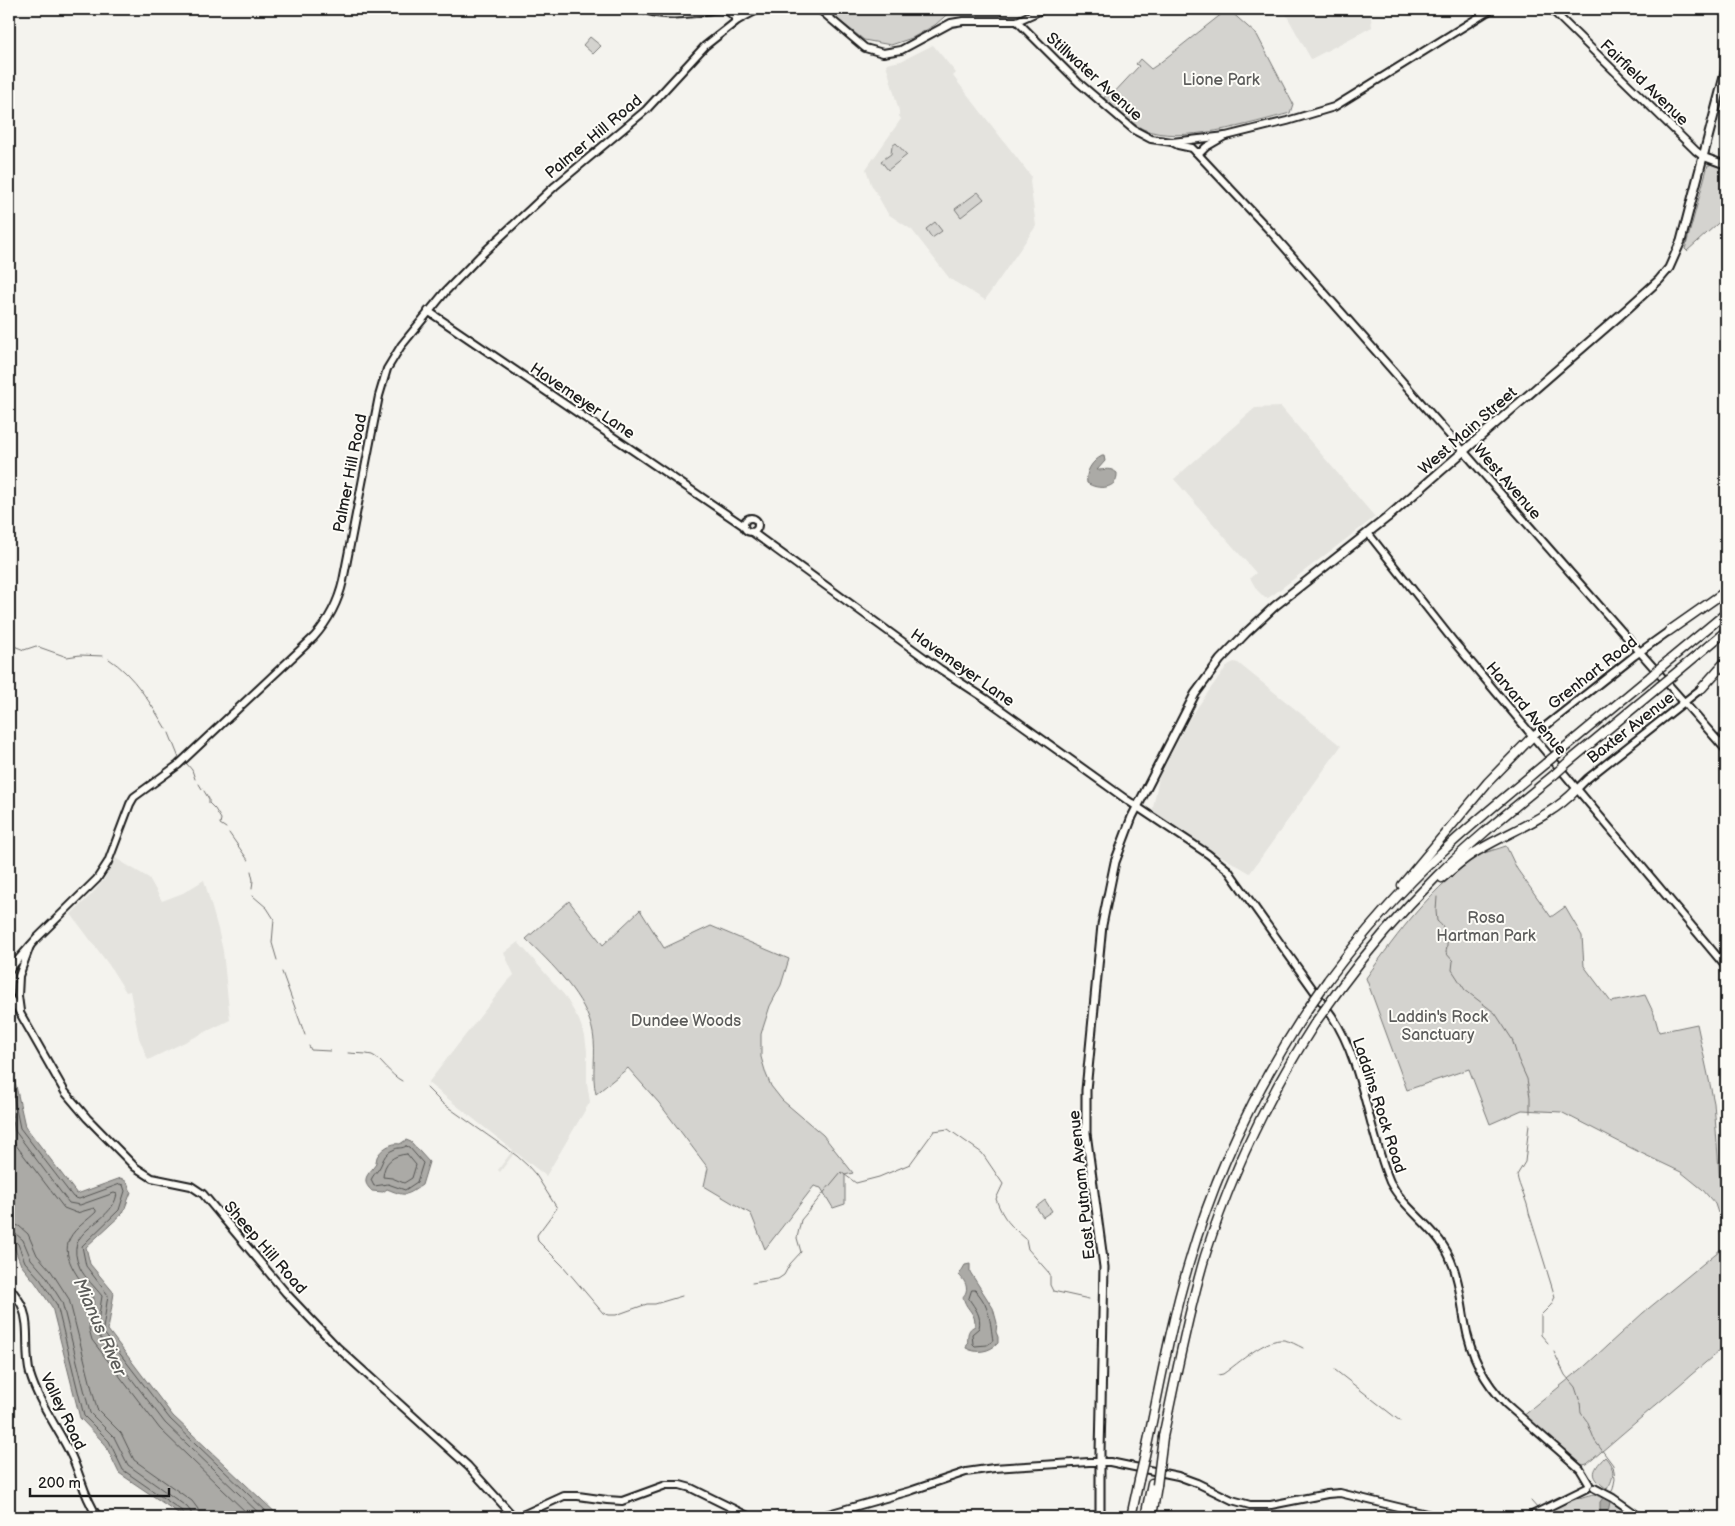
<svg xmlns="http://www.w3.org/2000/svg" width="1735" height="1526" viewBox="0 0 1735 1526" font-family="'Balsamiq Sans',sans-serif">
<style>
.built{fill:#e4e3de}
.green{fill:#d4d3cf;stroke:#787876}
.water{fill:#abaaa6;stroke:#72716f}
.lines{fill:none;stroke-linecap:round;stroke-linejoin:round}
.shore{stroke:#555553;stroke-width:1}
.stream{stroke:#72716f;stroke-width:1}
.secondary-casing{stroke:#1c1c1c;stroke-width:10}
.primary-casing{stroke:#1c1c1c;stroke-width:11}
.highway-casing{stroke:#1c1c1c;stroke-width:11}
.secondary{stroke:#fdfcf7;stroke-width:6}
.primary{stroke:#fdfcf7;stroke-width:7}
.highway{stroke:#fdfcf7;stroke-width:8}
.highway-bridge-casing{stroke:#1c1c1c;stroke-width:11;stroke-linecap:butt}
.highway-bridge{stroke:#fdfcf7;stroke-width:8}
.labels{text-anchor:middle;stroke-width:4;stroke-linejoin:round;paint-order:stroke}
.street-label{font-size:16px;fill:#1c1c1c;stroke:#fdfcf7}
.park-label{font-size:16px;fill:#5c5c5b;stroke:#fdfcf7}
.water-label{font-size:18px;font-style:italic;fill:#5c5c5a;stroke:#fdfcf7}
</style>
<rect width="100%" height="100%" fill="#f4f3ee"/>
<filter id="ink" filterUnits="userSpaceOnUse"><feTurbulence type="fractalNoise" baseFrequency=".02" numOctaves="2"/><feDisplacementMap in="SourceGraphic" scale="10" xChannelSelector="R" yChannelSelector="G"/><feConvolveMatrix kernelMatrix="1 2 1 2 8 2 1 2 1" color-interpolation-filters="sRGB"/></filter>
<g filter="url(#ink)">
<g class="built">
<path d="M1283,9H1370L1372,27L1311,59Z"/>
<path d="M933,45L956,73L953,76L1031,176L1030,181L1036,226L985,300L950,279L912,230L888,214L871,184L866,169L901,119L899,116V111L886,64L901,61Z"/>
<path d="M1281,407L1375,517L1274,594L1268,598H1265L1257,590L1250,578L1256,573L1174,479L1255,408Z"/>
<path d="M1234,662L1238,663L1341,746L1250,873L1187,836L1152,813L1159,777L1190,718L1218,678L1228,665Z"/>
<path d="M115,858L149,878L162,901L183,893L204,880L218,929L223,951L230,1020L148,1060L139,1038L130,991L126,992L109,965L71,914L91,895L104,880Z"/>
<path d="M518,942L565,996L579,1020L585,1036L587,1051V1083L590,1102L546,1176L515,1152L500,1172L498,1170L513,1150L428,1083L507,982L514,975L504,953Z"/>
</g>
<g class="green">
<path d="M825,9H953L935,25L912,38L891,45L864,40Z"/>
<path d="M1228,9L1257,35L1293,104L1290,113C1253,123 1179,145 1143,129C1129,122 1116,108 1104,98L1107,94L1110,97L1139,66L1136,64L1140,59L1151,69L1157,65Z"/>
<path d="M590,37L601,46L593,54L583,45Z"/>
<path d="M896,143L907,155L888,170L881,161L891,154L892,146Z"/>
<path d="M1711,163L1726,168V216L1687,251L1685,249L1708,165H1710Z"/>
<path d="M978,192L984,199L961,217L955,209Z"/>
<path d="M935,222L942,231L932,238L926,229Z"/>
<path d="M1506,846L1517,869L1551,917L1565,907L1582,936L1584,966L1611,1002L1645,995L1654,1014L1659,1032L1697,1024L1714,1103L1722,1210L1718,1213L1715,1204L1702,1189L1681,1172L1639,1152L1561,1112L1522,1110L1490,1124L1469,1069L1407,1090L1366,978C1398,933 1433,885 1480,855C1488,851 1498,849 1506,846Z"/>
<path d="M569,901L603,945L640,910L664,948L711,926L789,959L781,985L770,1006L761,1034V1057L766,1074L771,1086L782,1100L823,1135L853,1173L845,1175V1204L833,1208L821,1188L814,1186L765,1249L751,1214L704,1186L708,1168L659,1103L628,1068L596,1094C591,1074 597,1053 593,1033C587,998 551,963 526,939Z"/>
<path d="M1045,1200L1052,1211L1043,1217L1036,1207Z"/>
<path d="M1726,1245V1345L1587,1464L1583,1465L1578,1463L1522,1417L1585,1366L1643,1313Z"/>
<path d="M1605,1457C1615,1468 1615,1477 1607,1489C1591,1477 1590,1472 1605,1457Z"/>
<path d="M1594,1494L1610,1502L1634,1517H1545C1549,1507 1583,1496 1594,1494Z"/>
</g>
<g class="water">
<path d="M1102,456H1104L1105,461L1097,470C1105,470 1110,467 1117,473C1118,490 1097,490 1087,483C1085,472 1092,461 1102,456Z"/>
<path d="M9,1055L25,1126L77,1194L121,1178L127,1182L131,1192L123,1213L86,1247L90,1264L114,1293L108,1330L173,1416L280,1517H184L119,1473L105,1444L80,1418L52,1307L35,1282L21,1265L14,1247L9,1241Z"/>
<path d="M406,1140L411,1142L429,1162L422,1185C405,1197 405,1196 387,1189L383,1192L372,1191C370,1189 366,1185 366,1182C365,1176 370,1172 373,1168C376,1165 376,1161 377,1157C381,1149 392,1142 400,1144Z"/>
<path d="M970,1264V1272L993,1308L997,1323L996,1332L998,1337V1343C990,1352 976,1354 966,1348C970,1339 964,1331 975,1326C976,1313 967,1310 964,1300C962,1295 964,1297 966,1292C968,1285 963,1279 959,1275L965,1265Z"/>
<path d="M1603,1498L1610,1502L1607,1517H1601L1600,1515V1502Z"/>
</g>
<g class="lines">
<g class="shore">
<path d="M9,1075L20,1128L73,1197L79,1199L120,1184L123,1185L125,1191L119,1210L82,1246L86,1266L108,1295L103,1329L104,1333L170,1419L272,1517"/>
<path d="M9,1102L15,1131L69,1203L80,1205L114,1193L117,1194C111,1227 61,1227 80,1268C85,1278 95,1287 102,1296L97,1328L99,1336L165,1423L263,1517"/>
<path d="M9,1136L64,1208L77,1213L94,1208L96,1210V1212C88,1220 75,1228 70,1238C59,1258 83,1283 94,1298L89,1329L92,1340L160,1429L251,1517"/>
<path d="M406,1146L409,1147L423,1163L417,1182L405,1190L388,1184L374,1186L371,1180C373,1175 375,1174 378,1170C384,1162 382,1154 395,1149C399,1147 402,1149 406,1146Z"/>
<path d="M407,1154L416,1165L412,1178L404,1183L392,1178L383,1177C384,1162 393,1155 407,1154Z"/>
<path d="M9,1224L19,1226L28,1234L37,1255L51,1271L69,1299L97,1409L121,1433L134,1460L192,1501L198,1509L199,1517"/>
<path d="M9,1232L16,1234L23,1240L31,1259L45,1275L62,1302L90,1413L114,1437L128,1465L187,1507L191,1512V1517"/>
<path d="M9,1238L13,1239L18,1244L25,1262L40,1279L57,1305L84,1416L109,1441L123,1470L182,1511L185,1517"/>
<path d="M972,1290H975C990,1306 990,1321 993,1341L987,1345L975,1346L973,1344L972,1334L979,1328C982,1316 975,1308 969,1299Z"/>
</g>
<g class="stream">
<path d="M9,644L24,650L36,646L67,657L80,655L103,656"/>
<path d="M109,659C134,675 151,704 166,729"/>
<path d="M169,733L179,758"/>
<path d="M187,764L192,770L195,779"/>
<path d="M199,784L202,789"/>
<path d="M204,791L209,799V803L215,809L221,819L220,824L226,828"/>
<path d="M229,833L248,860"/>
<path d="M251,871L253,880L252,889"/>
<path d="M253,896L267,908L274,919L272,943L277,960"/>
<path d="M1437,897L1436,911L1437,921C1449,931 1448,939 1446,953L1453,961L1452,970L1465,990L1495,1013L1512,1039L1518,1059L1527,1079L1530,1097V1113"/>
<path d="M282,972L305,1035"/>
<path d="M309,1046L311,1050L330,1051"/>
<path d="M348,1053C356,1054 365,1053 372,1055C380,1058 390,1075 402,1081"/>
<path d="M427,1088L442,1103L517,1156L528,1166L536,1175L557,1208L537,1235L538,1241L563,1266L603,1313L608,1315H616L647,1304H655L682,1296"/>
<path d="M1529,1124L1525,1162L1517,1175C1519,1188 1527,1199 1529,1213L1555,1297L1551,1305L1541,1315V1335L1548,1343"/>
<path d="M752,1283L778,1279L784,1275L790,1264L801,1252L797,1238L801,1220L841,1172L856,1183L879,1177L910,1164L934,1131L948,1129L982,1153L1003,1184L996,1199C1003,1219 1011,1226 1026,1239L1028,1249L1050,1274V1285L1053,1291L1089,1299"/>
<path d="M1554,1352L1565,1375L1575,1387L1580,1402L1581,1413L1587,1421L1595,1441L1613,1465L1615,1479L1613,1489L1611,1493"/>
<path d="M1335,1370L1400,1421"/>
<path d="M1218,1375L1223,1374C1239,1363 1265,1338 1284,1340C1290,1341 1297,1345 1303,1348"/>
<path d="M1531,1501L1538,1509"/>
</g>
<g class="secondary-casing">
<g id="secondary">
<path d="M644,9C658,16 679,15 695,13C704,12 717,7 726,10C730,12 734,17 738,20"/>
<path d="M819,9L865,48L883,53L901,50L951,23L963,21H1017L1044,9"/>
<path d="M1551,9L1696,151L1704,157L1726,165"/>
<path d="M1017,21L1079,83L1134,130L1151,139L1172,142L1226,136L1287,121L1334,107L1492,9"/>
<path d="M1172,142L1178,145L1192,148L1196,152H1201L1206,147L1225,136"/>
<path d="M1196,152L1271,232L1726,750"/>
<path d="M428,311L744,526"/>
<circle cx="751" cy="525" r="7"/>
<path d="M752,532L940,669L986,699L1127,800L1208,854L1228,870L1332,1016C1363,1062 1368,1130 1390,1182C1405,1211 1436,1227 1449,1256C1459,1277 1461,1301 1465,1323C1470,1353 1484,1382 1506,1404L1580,1469L1589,1484"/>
<path d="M1368,533L1454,642L1726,967"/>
<path d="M1533,736L1634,656L1669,631"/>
<path d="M1577,789L1587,779L1702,688"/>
<path d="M9,970L36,939L97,879L108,862L130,804L134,797L178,765L314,637C329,620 338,603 343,581L379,396L387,369L401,346L445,292L479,257L555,186L646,110L705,46L738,20L759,9"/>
<path d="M9,998L16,1006L65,1092L87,1118L135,1167L152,1178L191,1186L203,1194L286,1293L337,1347L468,1466L514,1517"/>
<path d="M20,1011L18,996L19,976L30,946"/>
<path d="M9,1287C14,1293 19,1299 22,1306C31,1327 24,1352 30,1374C39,1404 59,1429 72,1457C81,1477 85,1499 98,1517"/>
<path d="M1594,1488L1613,1498L1640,1517"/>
<path d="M518,1517L564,1496H578L607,1500L622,1501L666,1485H680L691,1488L750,1517"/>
<path d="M818,1517L910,1491L966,1472L994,1468L1089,1462H1110L1178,1476L1197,1483L1232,1500L1250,1505H1271L1327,1494L1340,1493L1439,1517"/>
<path d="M1528,1517L1587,1488"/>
</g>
</g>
<g class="primary-casing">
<path id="primary" d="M1100,1517V1452L1104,1267L1086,1133V1090L1102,925L1115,862L1132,817L1195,694L1220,660L1246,633L1275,606L1388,517L1626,310L1659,280L1669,268L1681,241L1726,69"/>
</g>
<g class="highway-casing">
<g id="highway">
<path d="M1669,631L1726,591"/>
<path d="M1662,666L1726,613"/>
<path d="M1671,677L1726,631"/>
<path d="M1702,688L1726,661"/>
<path d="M1557,754L1651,676"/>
<path d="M1566,764L1660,686"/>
<path d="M1442,878C1454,868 1465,857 1479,850C1512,830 1550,818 1577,789"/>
<path d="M1402,885L1488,782L1533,736"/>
<path d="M1328,980C1362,934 1400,891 1442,852C1475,821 1511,792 1546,763"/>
<path d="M1338,991C1368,950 1401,912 1437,876C1474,839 1515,807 1555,774"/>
<path d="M1163,1437C1176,1377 1187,1316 1205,1256C1231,1174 1268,1096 1315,1023"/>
<path d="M1145,1455C1159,1391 1170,1326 1189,1263C1215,1173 1256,1088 1307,1010"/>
<path d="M1131,1517L1139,1480"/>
<path d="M1145,1517L1152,1483"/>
<path d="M1152,1517L1157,1485"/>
</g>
</g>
<use href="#secondary" class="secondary"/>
<use href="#primary" class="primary"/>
<use href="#highway" class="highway"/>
<g class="highway-bridge-casing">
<g id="highway-bridge">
<path d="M1651,676L1662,666"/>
<path d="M1660,686L1671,677"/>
<path d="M1546,763L1557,754"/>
<path d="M1555,774L1566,764"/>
<path d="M1307,1010L1328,980"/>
<path d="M1315,1023L1338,991"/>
<path d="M1139,1480L1145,1455"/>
<path d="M1157,1485L1163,1437"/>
</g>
</g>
<use href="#highway-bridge" class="highway-bridge"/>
</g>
</g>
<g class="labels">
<g class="street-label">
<text transform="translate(1095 76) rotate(42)" y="6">Stillwater Avenue</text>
<text transform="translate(1645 82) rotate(44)" y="6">Fairfield Avenue</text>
<text transform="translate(593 136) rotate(-40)" y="6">Palmer Hill Road</text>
<text transform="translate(583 400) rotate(34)" y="6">Havemeyer Lane</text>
<text transform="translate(1467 430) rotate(-41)" y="6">West Main Street</text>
<text transform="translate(349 473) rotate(-79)" y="6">Palmer Hill Road</text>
<text transform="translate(1508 481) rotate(49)" y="6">West Avenue</text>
<text transform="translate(963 667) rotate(35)" y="6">Havemeyer Lane</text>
<text transform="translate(1592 672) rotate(-38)" y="6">Grenhart Road</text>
<text transform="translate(1527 708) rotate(50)" y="6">Harvard Avenue</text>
<text transform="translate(1630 727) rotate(-38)" y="6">Baxter Avenue</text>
<text transform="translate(1380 1105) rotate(72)" y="6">Laddins Rock Road</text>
<text transform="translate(1081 1185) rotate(-96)" y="6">East Putnam Avenue</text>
<text transform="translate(266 1247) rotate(49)" y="6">Sheep Hill Road</text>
<text transform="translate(64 1411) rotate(64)" y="6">Valley Road</text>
</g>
<g class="park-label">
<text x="1221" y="85">Lione Park</text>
<text x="1486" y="923">Rosa<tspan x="1486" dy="18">Hartman Park</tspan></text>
<text x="1438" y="1022">Laddin's Rock<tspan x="1438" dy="18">Sanctuary</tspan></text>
<text x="686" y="1026">Dundee Woods</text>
</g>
<g class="water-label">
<text transform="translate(100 1327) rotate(66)" y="6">Mianus River</text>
</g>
</g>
<rect width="1735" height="1526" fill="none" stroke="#fdfcf7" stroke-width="30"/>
<rect x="15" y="15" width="1705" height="1496" fill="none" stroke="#1c1c1c" stroke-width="2" filter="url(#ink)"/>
<path d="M30 1488v8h139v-8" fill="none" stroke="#1c1c1c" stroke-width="2.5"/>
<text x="38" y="1488" font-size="15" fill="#1c1c1c" stroke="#fdfcf7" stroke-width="4" paint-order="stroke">200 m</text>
</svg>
